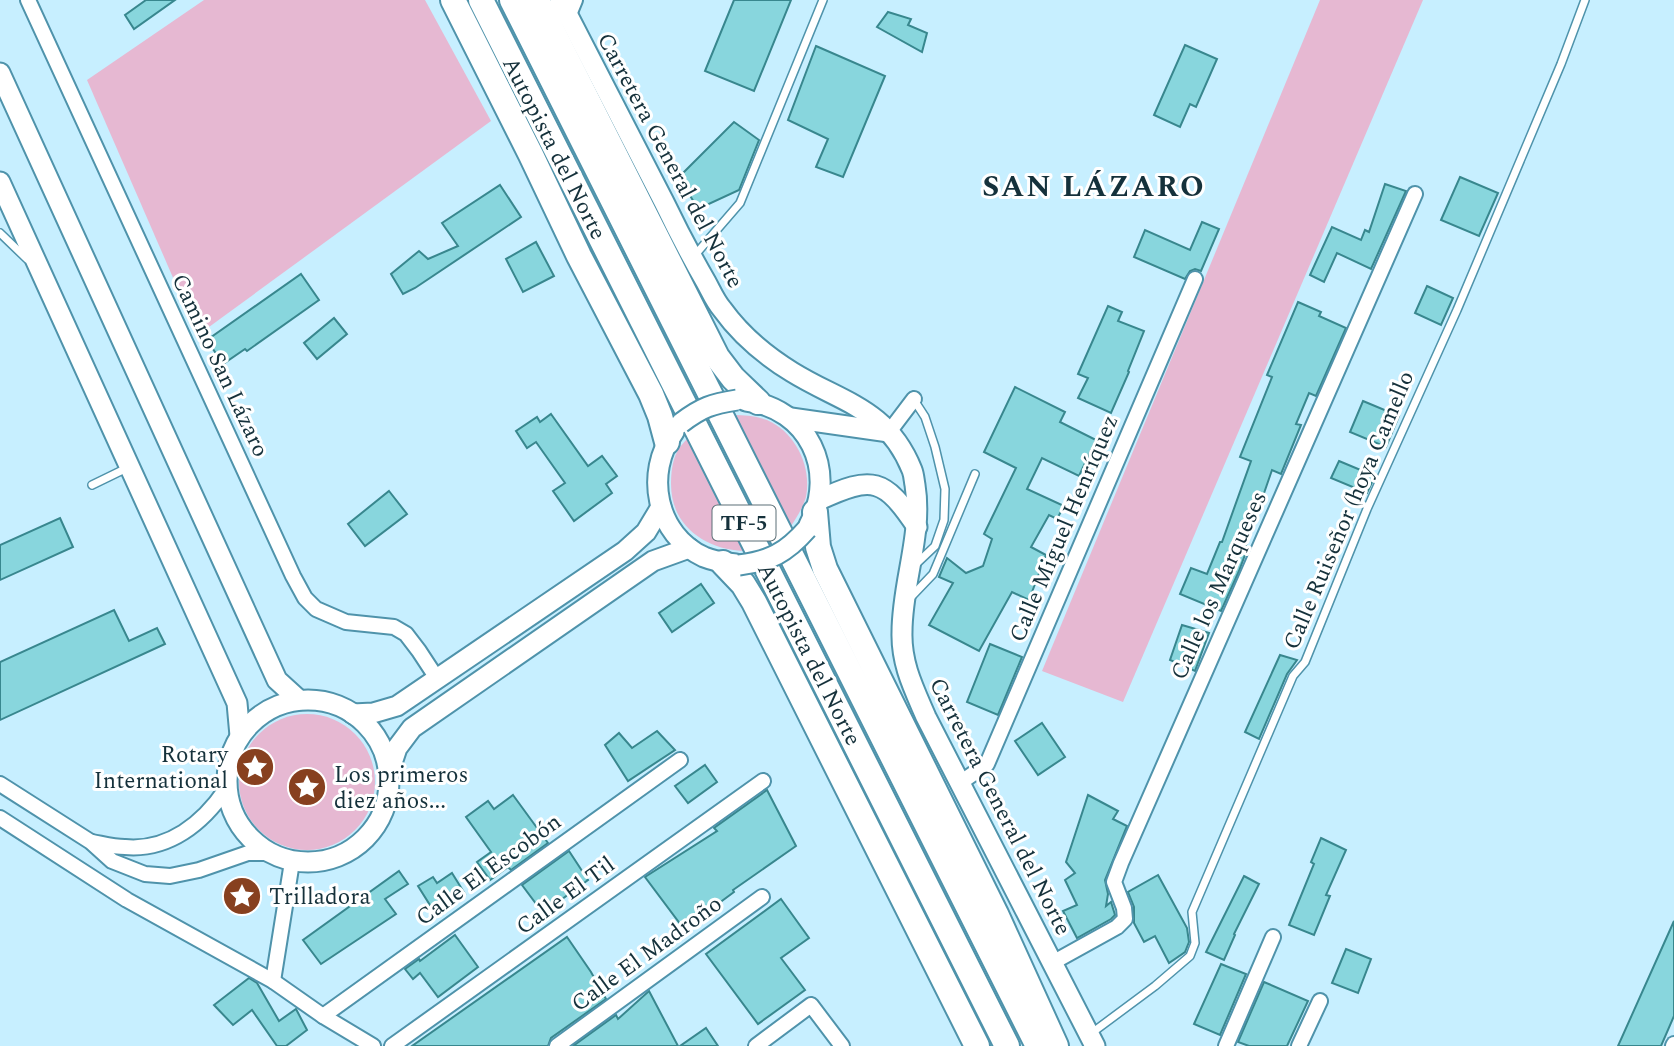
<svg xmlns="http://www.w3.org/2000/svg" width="1674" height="1046" viewBox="0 0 1674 1046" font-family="Spectral,serif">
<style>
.grass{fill:#e6b8d2}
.building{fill:#88d6dd;stroke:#38878e;stroke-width:2}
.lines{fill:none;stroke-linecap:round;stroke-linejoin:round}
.lane-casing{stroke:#4f93ab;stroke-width:10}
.street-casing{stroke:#4f93ab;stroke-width:18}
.secondary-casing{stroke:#4f93ab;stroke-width:23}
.highway-casing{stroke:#4f93ab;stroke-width:28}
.lane{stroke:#fff;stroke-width:7}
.street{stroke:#fff;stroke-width:14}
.secondary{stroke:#fff;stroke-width:19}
.highway{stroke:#fff;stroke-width:24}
.secondary-bridge-casing{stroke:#4f93ab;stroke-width:23;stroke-linecap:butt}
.secondary-bridge{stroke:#fff;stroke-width:19}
.labels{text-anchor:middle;stroke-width:6;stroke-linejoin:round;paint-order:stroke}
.shield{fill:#fff;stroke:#5b6f76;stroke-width:2}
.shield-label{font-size:21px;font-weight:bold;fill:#15313b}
.street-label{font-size:23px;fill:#15313b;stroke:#fff}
.poi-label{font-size:23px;fill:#15313b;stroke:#fff;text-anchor:start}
.district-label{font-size:30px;font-weight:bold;letter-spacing:2px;fill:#15313b;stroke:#fff}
</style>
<rect width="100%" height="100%" fill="#c7efff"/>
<g class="grass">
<path d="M204,0H425L491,121L198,335L87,80Z"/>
<path d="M1320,0H1423L1123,702L1042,671Z"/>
<path d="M734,415C745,415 756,416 767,420C795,432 812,466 806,497C803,507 797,517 791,526Z"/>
<path d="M687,439L743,551C705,549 671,526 671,484C671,474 672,462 677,452C679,448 683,443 687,439Z"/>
<circle cx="307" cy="782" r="68"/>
</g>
<g class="building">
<path d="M146,0H175L134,29L125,15Z"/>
<path d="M734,0H791L754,91L705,71Z"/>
<path d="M888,12L911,19L908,25L927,33L922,52L877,27Z"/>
<path d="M1185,45L1217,59L1196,107L1190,104L1180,127L1154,115Z"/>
<path d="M816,46L885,76L843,177L816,167L828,139L788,120Z"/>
<path d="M734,122L759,140L739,190L698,209L679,177Z"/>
<path d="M1460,177L1498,193L1479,236L1441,220Z"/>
<path d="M1385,184L1406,191L1371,269L1337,253L1324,282L1310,275L1332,227L1361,240L1365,230L1369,232Z"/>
<path d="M500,185L521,217L415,288L403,294L391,274L419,251L428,259L458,246L442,223Z"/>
<path d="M1202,222L1219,229L1201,271L1195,269L1190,271L1185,279L1134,257L1145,230L1190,250Z"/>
<path d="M536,242L554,276L523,292L506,259Z"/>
<path d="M301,274L319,300L247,351L245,349L223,364L207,340Z"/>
<path d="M1427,286L1453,298L1441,325L1415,313Z"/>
<path d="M1298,302L1321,312L1319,316L1346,328L1316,396L1309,393L1296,424L1301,425L1281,474L1272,470L1244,551L1246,552L1239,571L1221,611L1180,594L1191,568L1207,574L1220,542H1222L1251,461L1240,457L1272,377L1267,375Z"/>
<path d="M1108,306L1122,312L1118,321L1144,331L1128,371L1129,372L1111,413L1078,398L1088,378L1078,374Z"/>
<path d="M334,318L347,334L317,359L304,343Z"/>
<path d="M1015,387L1065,412L1060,422L1096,440L1079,476L1042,458L1027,489L1064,506L1057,519L1049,515L1031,547L1046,555L1029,600L1012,592L979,651L929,625L953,583L939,577L947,558L966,573L983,566L992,539L984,534L1016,468L984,452Z"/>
<path d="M1363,401L1399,416L1386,447L1350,432Z"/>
<path d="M551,414L588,466L602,456L617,476L606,484L612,493L574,521L553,491L565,483L536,442L527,448L516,431L537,417L540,422Z"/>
<path d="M1339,461L1375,476L1367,493L1331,478Z"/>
<path d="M389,491L407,514L365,546L348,524Z"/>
<path d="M60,518L73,547L0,580V545Z"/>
<path d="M701,584L714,603L672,632L659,613Z"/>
<path d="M114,610L129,641L157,628L165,644L0,720V662Z"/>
<path d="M1182,625L1209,633L1195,671L1170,660Z"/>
<path d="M990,644L1022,657L998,715L967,702Z"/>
<path d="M1280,655L1297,660L1287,674L1259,739L1245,732Z"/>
<path d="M1042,723L1065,757L1038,775L1015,741Z"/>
<path d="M657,731L675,750L628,781L605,745L619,733L632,748Z"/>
<path d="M705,765L717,782L688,803L675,786Z"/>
<path d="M767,790L796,846L733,890L734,892L684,929L645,877L717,831L714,828Z"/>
<path d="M513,795L548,843L511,870L508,867L490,880L477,862L491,852L466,817L488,801L494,809Z"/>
<path d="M1088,795L1118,811L1113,819L1127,826L1105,880L1108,894L1106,906L1111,902L1115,915L1111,919L1077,938L1063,911L1077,905L1065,880L1075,873L1066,862Z"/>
<path d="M1321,838L1346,850L1326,895L1330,896L1314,935L1289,925L1314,864L1311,862Z"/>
<path d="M569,851L588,880L543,913L522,885Z"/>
<path d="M399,871L408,884L385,899L396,914L321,964L303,940Z"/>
<path d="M452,873L465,894L435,913L418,886L433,877L437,883Z"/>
<path d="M1158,875L1187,928L1189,942L1185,952L1169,963L1155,936L1144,942L1134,923V907L1128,892Z"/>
<path d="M1244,876L1259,884L1234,934L1235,935L1224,960L1206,952Z"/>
<path d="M230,884L257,893L253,906L226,897Z"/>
<path d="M781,899L809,938L781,958L805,990L758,1024L706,954Z"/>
<path d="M1674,921V1016L1661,1046H1618Z"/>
<path d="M455,935L478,967L438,997L420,973L413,979L405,969L419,959L420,961Z"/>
<path d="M567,937L591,972L606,999L551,1038L548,1046H412Z"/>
<path d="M1346,949L1371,959L1358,993L1332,983Z"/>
<path d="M1221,964L1246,974L1220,1035L1194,1024Z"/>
<path d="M249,978L257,983L279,1021L296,1009L307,1030L286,1046H277L252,1010L233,1025L214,1005Z"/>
<path d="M1264,982L1308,1001L1287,1046H1249L1238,1042Z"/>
<path d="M649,991L678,1046H573L616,1015L618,1019Z"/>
<path d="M706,1028L718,1046H680Z"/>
</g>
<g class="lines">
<g class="lane-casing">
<g id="lane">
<path d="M0,233L27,259"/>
<path d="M695,255L740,203L823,0"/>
<path d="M914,400L925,417L935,447L945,489L944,520L935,546L915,565"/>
<path d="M92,485L129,467"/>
<path d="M911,597L933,574L975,474"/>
<path d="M1089,1035L1155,986L1190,956L1195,943L1192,912L1293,676L1305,662L1367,509L1457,310L1561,64L1585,0"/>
</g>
</g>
<g class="street-casing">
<g id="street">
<path d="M28,0L293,576L305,598L316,609L346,622L394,627L406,634L419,651L438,680"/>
<path d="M568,17L575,0"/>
<path d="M889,432L914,399"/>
<path d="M960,783L987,764L1195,279"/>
<path d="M0,784L91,842L112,861L145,874L170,876L199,870L248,853H267"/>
<path d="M0,818L127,900L273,981L323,1016L373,1046"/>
<path d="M92,842C103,844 114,847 125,847C169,851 203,823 226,789"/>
<path d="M1052,963L1117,927L1125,919L1124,908L1114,882L1121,863L1415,194"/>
<path d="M273,981L292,862"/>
<path d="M323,1016L680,760"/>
<path d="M392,1046L763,781"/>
<path d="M557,1046L762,897"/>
<path d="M756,1046L811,1005L842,1046"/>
<path d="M1226,1046L1273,937"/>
<path d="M1299,1046L1320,1001"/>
<path d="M1673,1046L1674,1044"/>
</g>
</g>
<g class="secondary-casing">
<g id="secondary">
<path d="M560,0C595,67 629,135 664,202C677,229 691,256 706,282C711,291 715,301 722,309C740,334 766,356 792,372C842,403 887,408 912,470C914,475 914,480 915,485C923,535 902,582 902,632C901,664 914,689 926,717L1095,1046"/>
<path d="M0,73L277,680L299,700"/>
<path d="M0,182L237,703L240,736"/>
<path d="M746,401C808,408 838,471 809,525"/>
<path d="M791,418L889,432"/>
<path d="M674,432C644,473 656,535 704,557C714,561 725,563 736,564"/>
<path d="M819,500C873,475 884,478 917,527"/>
<circle cx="308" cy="781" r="81"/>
<path d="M353,714L373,713L397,706L625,551L646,532L661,507"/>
<path d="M389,772L397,748L412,728L653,561L689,548"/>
</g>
</g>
<g class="highway-casing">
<g id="highway">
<path d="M453,0L531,155L579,256L651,394L660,416L667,442"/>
<path d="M481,0L1007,1046"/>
<path d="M512,0L1038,1046"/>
<path d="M537,0L717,357L733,378L758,402"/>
<path d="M815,512L818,547L825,569L996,914L1056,1046"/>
<path d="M723,563L743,584L754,602L977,1046"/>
</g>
</g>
<use href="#lane" class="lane"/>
<use href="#street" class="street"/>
<use href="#secondary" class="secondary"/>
<use href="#highway" class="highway"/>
<g class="secondary-bridge-casing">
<g id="secondary-bridge">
<path d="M681,423C702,407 712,404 737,400"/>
<path d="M739,565C770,561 786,553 807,529"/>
</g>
</g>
<use href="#secondary-bridge" class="secondary-bridge"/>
</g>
<defs>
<g id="sight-disc" transform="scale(2.0125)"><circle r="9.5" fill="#87401f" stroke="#fff"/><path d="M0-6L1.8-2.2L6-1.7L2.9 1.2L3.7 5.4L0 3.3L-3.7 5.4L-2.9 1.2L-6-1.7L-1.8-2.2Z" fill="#fff"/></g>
</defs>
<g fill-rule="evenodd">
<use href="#sight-disc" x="255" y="767"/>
<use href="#sight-disc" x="307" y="787"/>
<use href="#sight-disc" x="242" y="896"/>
</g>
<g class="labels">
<rect class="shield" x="712.5" y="505.5" width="63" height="35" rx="5"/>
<g class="shield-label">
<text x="744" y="530">TF-5</text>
</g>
<g class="street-label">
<text transform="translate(555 148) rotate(63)" y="8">Autopista del Norte</text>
<text transform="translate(671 160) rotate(62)" y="8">Carretera General del Norte</text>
<text transform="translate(221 365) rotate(65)" y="8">Camino San Lázaro</text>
<text transform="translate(1348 510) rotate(-67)" y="8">Calle Ruiseñor (hoya Camello</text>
<text transform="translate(1063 528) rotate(-67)" y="8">Calle Miguel Henríquez</text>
<text transform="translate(1218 585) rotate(-66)" y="8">Calle los Marqueses</text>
<text transform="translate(810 654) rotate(63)" y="8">Autopista del Norte</text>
<text transform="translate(1001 806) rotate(63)" y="8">Carretera General del Norte</text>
<text transform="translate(488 869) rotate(-36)" y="8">Calle El Escobón</text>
<text transform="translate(565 895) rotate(-36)" y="8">Calle El Til</text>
<text transform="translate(646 953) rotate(-36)" y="8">Calle El Madroño</text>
</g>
<g class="poi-label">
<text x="228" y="762" text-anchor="end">Rotary<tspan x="228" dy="26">International</tspan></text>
<text x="334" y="782">Los primeros<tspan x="334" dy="26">diez años...</tspan></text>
<text x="269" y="904">Trilladora</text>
</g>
<g class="district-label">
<text x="1094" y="196">SAN LÁZARO</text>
</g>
</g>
</svg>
